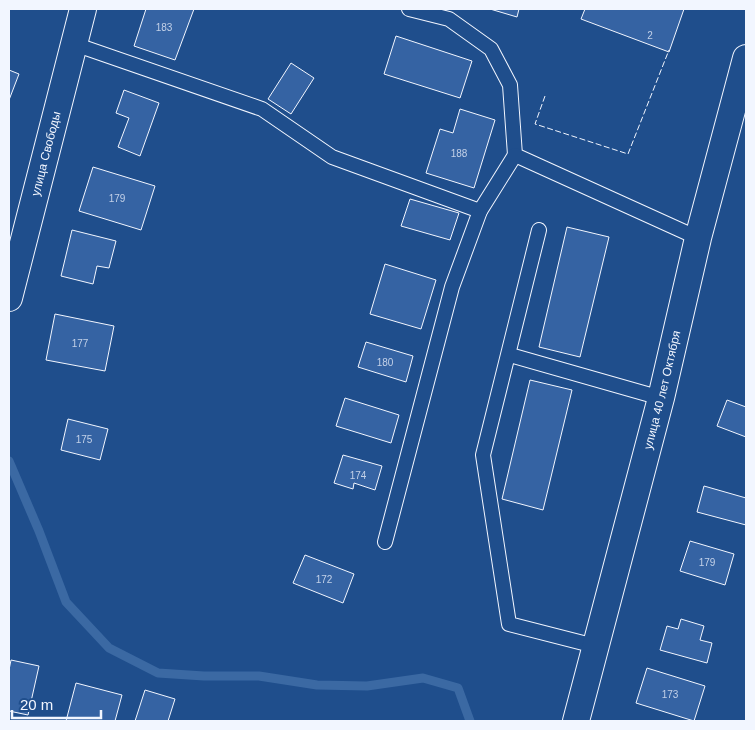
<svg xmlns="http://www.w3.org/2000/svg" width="755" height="730" viewBox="0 0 755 730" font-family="Arial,sans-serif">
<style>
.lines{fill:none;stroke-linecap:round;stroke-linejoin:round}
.stream{stroke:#3b69a3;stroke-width:9}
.building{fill:#3563a3;stroke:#f2f6ff}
.lane-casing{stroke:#f2f6ff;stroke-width:16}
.street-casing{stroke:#f2f6ff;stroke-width:28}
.lane{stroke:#1f4e8c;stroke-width:14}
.street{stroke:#1f4e8c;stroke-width:26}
.fence{stroke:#f2f6ff;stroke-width:1;stroke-dasharray:6 2.5;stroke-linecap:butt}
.labels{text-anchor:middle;stroke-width:4;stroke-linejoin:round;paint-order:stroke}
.number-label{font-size:10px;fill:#c3d1e8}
.street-label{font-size:12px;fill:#f2f6ff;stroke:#1f4e8c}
</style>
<rect width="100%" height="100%" fill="#1f4e8c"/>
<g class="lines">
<path class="stream" d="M9,461L39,531L66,602L109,648L158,673L204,676H259L317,685L367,686L423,678L458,688L470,721"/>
</g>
<g class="building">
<path d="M146,9H194L175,60L134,46Z"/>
<path d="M490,9H519L517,17Z"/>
<path d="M585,9H684L669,52L581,19Z"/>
<path d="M396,36L472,61L460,98L384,74Z"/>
<path d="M291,63L314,78L291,114L268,99Z"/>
<path d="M9,70L19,74L9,100Z"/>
<path d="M124,90L159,103L140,156L118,147L129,118L116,113Z"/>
<path d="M460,109L495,120L474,188L426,173L440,129L453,133Z"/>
<path d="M93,167L155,186L141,230L79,211Z"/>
<path d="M410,199L459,213L450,240L401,226Z"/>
<path d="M567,227L609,237L580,357L539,347Z"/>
<path d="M72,230L116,241L109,268L97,266L93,284L61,276Z"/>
<path d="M385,264L436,280L421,329L370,314Z"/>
<path d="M55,314L114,326L105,371L46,360Z"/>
<path d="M366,342L413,356L406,382L358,367Z"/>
<path d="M530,380L572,390L543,510L502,499Z"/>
<path d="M345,398L399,415L391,443L336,426Z"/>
<path d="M727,400L746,407V437L717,426Z"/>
<path d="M68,419L108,429L100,460L61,450Z"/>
<path d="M343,455L382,466L375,490L354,483L353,489L334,483Z"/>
<path d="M704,486L746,498V525L697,512Z"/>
<path d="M690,541L734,554L725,585L680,571Z"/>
<path d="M305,555L354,574L343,603L293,583Z"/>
<path d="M681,619L704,626L700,640L712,643L707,663L660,650L667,626L678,629Z"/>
<path d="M11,660L39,666L28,715L9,711V670Z"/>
<path d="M647,668L705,686L694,721L636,703Z"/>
<path d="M76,683L122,695L115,721H66Z"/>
<path d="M145,690L175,699L168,721H135Z"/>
</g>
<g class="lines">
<g class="lane-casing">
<g id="lane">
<path d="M409,9L449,19L491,49L510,85L515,155L698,238"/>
<path d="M74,44L262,109L332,157L480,211"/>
<path d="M539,230L483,455L509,624L595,646"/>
<path d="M510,355L661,398"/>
<path d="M385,542L452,287L480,211L515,155"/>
</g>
</g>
<g class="street-casing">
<g id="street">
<path id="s1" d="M9,298L83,9"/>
<path id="s2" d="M576,721L661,398L698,238L746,58"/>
</g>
</g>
<use href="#lane" class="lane"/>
<use href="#street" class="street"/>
<path class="fence" d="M545,96L535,124L628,154L669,50"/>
</g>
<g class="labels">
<g class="number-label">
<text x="164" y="31">183</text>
<text x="650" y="39">2</text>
<text x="459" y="157">188</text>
<text x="117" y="202">179</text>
<text x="80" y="347">177</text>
<text x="385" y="366">180</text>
<text x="84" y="443">175</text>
<text x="358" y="479">174</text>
<text x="707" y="566">179</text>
<text x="324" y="583">172</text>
<text x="670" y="698">173</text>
</g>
<g class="street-label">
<text dy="4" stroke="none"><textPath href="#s1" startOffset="149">улица Свободы</textPath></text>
<text dy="4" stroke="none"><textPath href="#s2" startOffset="342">улица 40 лет Октября</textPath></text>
</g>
</g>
<rect width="755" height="730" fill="none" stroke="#f2f6ff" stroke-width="20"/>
<path d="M12 710v8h89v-8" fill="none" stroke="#f2f6ff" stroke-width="2.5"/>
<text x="20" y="710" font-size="15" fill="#f2f6ff" stroke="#1f4e8c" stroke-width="4" paint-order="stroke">20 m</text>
</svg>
